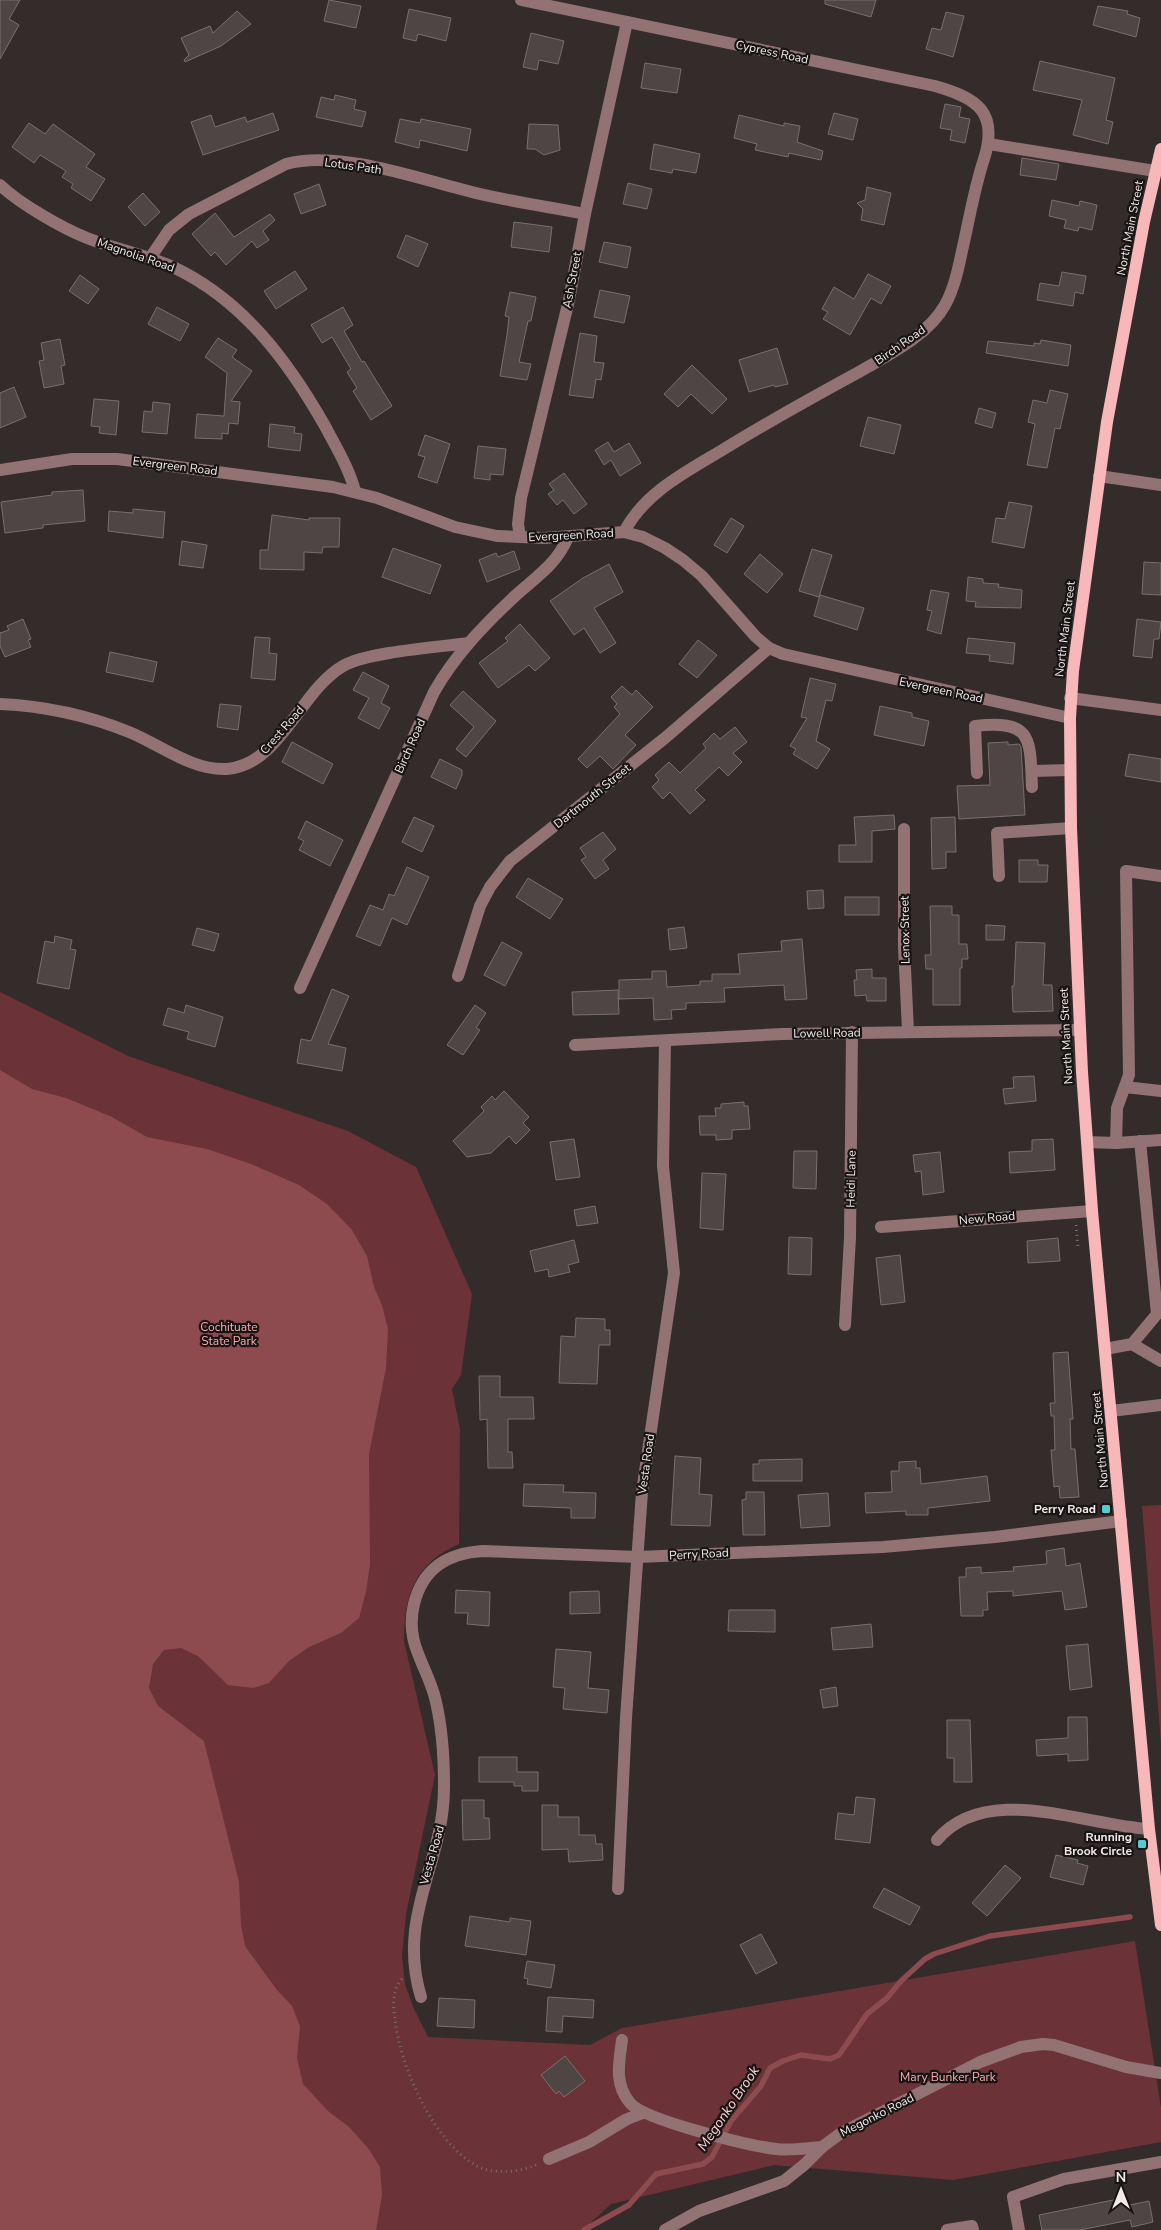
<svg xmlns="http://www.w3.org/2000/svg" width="1161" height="2230" viewBox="0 0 1161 2230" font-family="'Nunito Sans',sans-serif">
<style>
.green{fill:#6b3337}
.water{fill:#8d4b4f}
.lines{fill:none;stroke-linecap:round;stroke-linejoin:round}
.stream{stroke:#8d4b4f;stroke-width:5.5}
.building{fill:#4f4545;stroke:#7a6f6f}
.path{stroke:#766e6e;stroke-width:3;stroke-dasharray:1 4;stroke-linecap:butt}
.minor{stroke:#927273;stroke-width:12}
.major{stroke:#f8b7b9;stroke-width:12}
.poi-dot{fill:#52cdcf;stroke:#191414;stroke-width:2}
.labels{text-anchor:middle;stroke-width:4.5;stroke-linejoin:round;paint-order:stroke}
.street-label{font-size:12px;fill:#f0eaea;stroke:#191414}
.park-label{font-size:12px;fill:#f9a9ac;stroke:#191414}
.poi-label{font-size:12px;font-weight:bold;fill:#f0eaea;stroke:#191414;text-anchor:end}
.water-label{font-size:14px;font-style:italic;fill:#fdd3d4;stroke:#191414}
</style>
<rect width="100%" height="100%" fill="#342b2b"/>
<g class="green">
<path d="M0,992L128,1056L348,1131L416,1167L472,1294L461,1375L452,1389L460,1429L459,1544C415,1563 404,1595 404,1641L435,1775L406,1914L402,1956L405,1984L414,2009L428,2037L590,2045L622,2028L1135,1941L1161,2108V2142L953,2180L774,2165L611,2204L583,2230H0Z"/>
<path d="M1161,1505V1744L1142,1506Z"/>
</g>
<path class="water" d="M0,1070L32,1089L66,1098L112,1117L147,1137L207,1149L251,1164L299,1185L327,1204L352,1230L367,1256L374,1287L382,1305L388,1329L386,1368L369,1454L370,1564L366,1592L359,1618L341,1633L309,1647L289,1661L269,1683L253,1688L228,1685L198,1656L181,1648L164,1650L153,1664L149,1688L158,1706L204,1741L239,1882L241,1925L245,1946L277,1990L292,2006L300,2026L297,2058L303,2084L328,2111L349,2127L368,2148L380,2167L382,2195L376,2230H0Z"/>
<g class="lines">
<path class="stream" d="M584,2230L629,2205L656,2174L703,2164L712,2157L731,2121L761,2086L770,2068L783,2061L801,2055L830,2059L839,2055L867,2014L887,1998L901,1981L925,1959L934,1954L990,1936L1130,1917"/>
</g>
<g class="building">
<path d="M0,0H20L9,19L19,25L0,59Z"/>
<path d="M329,0L361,6L356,28L324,21Z"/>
<path d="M825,0H876L871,17L825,4Z"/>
<path d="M1098,6L1128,11L1127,14L1140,18L1136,37L1093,25Z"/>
<path d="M409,9L451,18L446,41L418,34L416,41L403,38Z"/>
<path d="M237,11L251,24L221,46L185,62L184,60L189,55L181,38L210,26L213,33Z"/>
<path d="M946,12L964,16L953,57L926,49L932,28L941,30Z"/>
<path d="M531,33L564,41L558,64L539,60L537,70L523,67Z"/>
<path d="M1040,61L1115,78L1106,120L1113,122L1108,144L1073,135L1082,100L1033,90Z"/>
<path d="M645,63L681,69L677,93L641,88Z"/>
<path d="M335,95L356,100L354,109L366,112L362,127L316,117L321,97L334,100Z"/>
<path d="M945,104L961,107L959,117L970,119L965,143L950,140L952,130L940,128Z"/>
<path d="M273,113L279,130L203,155L191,122L211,115L215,127L245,117L247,122Z"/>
<path d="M834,113L858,119L853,140L828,134Z"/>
<path d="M739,115L784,126V123L800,126L797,142L823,151L821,160L789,153L788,157L755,150L757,144L734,138Z"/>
<path d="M400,119L420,123L421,119L471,129L467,151L420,140L419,148L395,142Z"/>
<path d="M29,123L45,134L53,124L95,154L86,167L105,179L91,201L71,188L73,184L62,177L66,171L40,155L34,163L12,147Z"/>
<path d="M529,124L558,125L560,150L544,155L535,149H527Z"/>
<path d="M654,144L700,154L696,173L673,169L672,173L650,169Z"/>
<path d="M1022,158L1059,164L1056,180L1020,175Z"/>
<path d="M628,183L652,189L647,209L623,204Z"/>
<path d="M319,184L326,205L301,214L294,194Z"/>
<path d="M867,187L891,193L884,225L861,220L863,209L857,203L865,200Z"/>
<path d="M143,193L160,212L145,226L128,207Z"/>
<path d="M1052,200L1079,206L1080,201L1097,205L1092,230L1079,227L1078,231L1064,228L1066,220L1049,216Z"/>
<path d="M215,213L234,237L270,214L275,220L263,231L269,240L257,248L252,241L226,265L215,252L211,256L192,234Z"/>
<path d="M514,222L552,227L549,252L511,247Z"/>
<path d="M406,235L428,244L418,267L397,257Z"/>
<path d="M604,242L631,247L627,268L599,262Z"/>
<path d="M295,271L307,289L276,309L264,291Z"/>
<path d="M1062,272L1086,276L1083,294L1075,292L1073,306L1037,300L1040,283L1059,286Z"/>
<path d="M868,274L891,286L881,304L871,298L850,335L823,319L828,312L822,309L834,287L854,299Z"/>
<path d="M80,275L99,289L88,304L69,291Z"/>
<path d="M600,290L630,296L624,323L594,317Z"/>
<path d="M510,292L536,297L531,321H528L519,362L531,364L527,380L500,376L507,335L509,317L505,316Z"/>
<path d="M157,307L189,324L180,341L148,324Z"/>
<path d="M343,307L353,325L344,331L362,362L364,361L392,406L371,420L353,391L357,388L347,372L351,369L332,337L322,343L311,325Z"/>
<path d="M580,333L597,336L594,362L604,363L601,380L596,379L593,398L569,395Z"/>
<path d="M218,338L237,350L232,357L252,371L231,401L240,402L238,424L229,423L228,434L222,433V439L195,438L197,414L224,416L227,373L205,357Z"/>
<path d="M60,339L65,365L61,366L64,384L44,388L39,361L44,360L41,343Z"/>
<path d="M1041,340L1071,345L1068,366L986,353L988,341L1034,346V343L1040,344Z"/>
<path d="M777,348L788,384L775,387L774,385L749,392L739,360Z"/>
<path d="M692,365L727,399L712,414L691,394L678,407L664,394Z"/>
<path d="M14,387L26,417L0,428V393Z"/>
<path d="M1050,390L1068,394L1060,429L1055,428L1047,468L1027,465L1035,424L1028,422L1033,400L1047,403Z"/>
<path d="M94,399L119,401L116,435L99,433L100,427L91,426Z"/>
<path d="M153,402L170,404L167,434L142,432L144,411L152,412Z"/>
<path d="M979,408L996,413L992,428L975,423Z"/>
<path d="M868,417L901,425L894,454L860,446Z"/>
<path d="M270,424L295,427L294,433L302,434L300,451L268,447Z"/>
<path d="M425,435L450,444L437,483L418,477L425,457L418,455Z"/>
<path d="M608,442L614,452L629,443L641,463L620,476L611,460L604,465L595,450Z"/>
<path d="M478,446L506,449L503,475L490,474V480L474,478Z"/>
<path d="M564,473L587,504L574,514L563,500L557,505L548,494L554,490L549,484Z"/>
<path d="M83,490L85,521L43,525V528L5,533L1,502L52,495V492Z"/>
<path d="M1009,502L1032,506L1024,548L992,542L996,518L1005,519Z"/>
<path d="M133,509L165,512L163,538L108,531L109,511L133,513Z"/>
<path d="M272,515L309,520V518H340L339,547H323L322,553L304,552V570L260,569V550H268Z"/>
<path d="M731,518L744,526L727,553L714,545Z"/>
<path d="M182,541L207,545L203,568L179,565Z"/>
<path d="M393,548L441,565L430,594L382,577Z"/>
<path d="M812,549L832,555L819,597L799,591Z"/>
<path d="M514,551L520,569L487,582L479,560L496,553L498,557Z"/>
<path d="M760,554L783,574L767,593L744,574Z"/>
<path d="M1144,562L1161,563V595L1142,594Z"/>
<path d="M609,564L623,592L594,608L616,643L600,653L584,628L574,635L550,601L583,578Z"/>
<path d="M968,577L983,579V583L999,584L998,587L1022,590L1021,608L975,607L976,602L966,601Z"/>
<path d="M931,590L949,593L941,634L927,630L932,611L927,610Z"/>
<path d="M820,595L864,608L857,630L814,616Z"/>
<path d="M23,619L31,639L28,640L31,647L5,657L0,646V633L9,630L7,626Z"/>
<path d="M1137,619L1161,622L1159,639H1154L1152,658L1133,656Z"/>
<path d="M520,624L550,658L535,671L529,665L498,688L479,663L508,641L505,638Z"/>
<path d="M255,637L270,638L269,653L277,654L275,680L251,678Z"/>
<path d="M968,638L1015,643L1013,664L989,661L990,655L966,653Z"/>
<path d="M698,640L717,655L697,678L679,664Z"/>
<path d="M110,652L157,662L153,682L106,672Z"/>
<path d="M363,672L389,686L381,703L390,708L379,729L358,718L369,698L353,690Z"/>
<path d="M810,678L836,684L832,701L826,700L816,741L830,749L817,769L793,754L796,749L790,746L807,718L801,717Z"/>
<path d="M622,686L632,695L636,690L653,707L625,735L636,745L613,769L600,756L587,768L578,759L620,714L614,707L617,704L611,697Z"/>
<path d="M463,691L496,721L466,757L456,749L474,727L450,705Z"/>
<path d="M220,704L241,706L238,730L217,727Z"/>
<path d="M880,706L912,713V717L929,721L924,746L874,735Z"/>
<path d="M735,727L747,742L733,753L742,762L728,776L719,767L695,790L705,800L690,814L670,792L663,799L652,787L659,780L655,775L669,762L680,773L706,748L703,744L714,733L720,739Z"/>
<path d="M292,742L333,764L323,784L282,762Z"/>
<path d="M1008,742V745L1019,744L1021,747L1025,815L959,819L957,786L990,785L988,743Z"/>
<path d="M1129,754L1161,759V782L1125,776Z"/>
<path d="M440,759L462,770V775L456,789L431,777Z"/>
<path d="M894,815L895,829L872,831V862H839V845H856L854,817Z"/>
<path d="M414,817L434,826L422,852L402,842Z"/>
<path d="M955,817L956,852H946V868L932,869L931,818Z"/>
<path d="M306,821L343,840L330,866L299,850L304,841L298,838Z"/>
<path d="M603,832L616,849L603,860L609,869L595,879L581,860L586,857L580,848Z"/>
<path d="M1019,860H1038V865H1048L1047,882H1019Z"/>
<path d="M407,867L429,877L407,925L392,918L380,946L356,936L370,905L383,910L389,894L394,896Z"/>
<path d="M528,878L563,899L550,919L516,897Z"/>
<path d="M823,890L824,908L808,909L807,891Z"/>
<rect x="845" y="897" width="34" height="18"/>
<path d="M930,906H952V915H959V944H967L968,959H962V968H960V1005H933V969H926L925,955H931Z"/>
<path d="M986,925L1005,926L1004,940H986Z"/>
<path d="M684,927L687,948L670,950L668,929Z"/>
<path d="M197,928L219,934L214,951L192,945Z"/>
<path d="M55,936L72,940L70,949L76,950L69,989L37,983L45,941L54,943Z"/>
<path d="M802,939L807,999L785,1000L784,985L724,988L725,1002L686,1003V1009L671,1010L672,1019L654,1020L653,998L619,999V980L652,979V971H666L667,987L700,985V981H712V974H740L738,954L782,951L781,941Z"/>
<path d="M502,942L522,953L505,986L484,975Z"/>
<path d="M1016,942L1045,943L1043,985H1052L1053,1011L1013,1012L1012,986H1014Z"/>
<path d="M872,969V978H886V1001H867L866,995L855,996L854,980H857L856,970Z"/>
<path d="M332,989L349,996L328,1044L346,1048L342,1071L297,1063L301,1039L311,1041Z"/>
<path d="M618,990L619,1014L573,1015L572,992Z"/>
<path d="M186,1005L223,1017L215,1047L187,1039L189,1032L163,1025L168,1008L184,1013Z"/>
<path d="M475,1005L486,1013L476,1028L480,1030L463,1055L447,1045Z"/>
<path d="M1034,1076L1036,1101L1005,1104L1003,1089L1014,1088L1013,1077Z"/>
<path d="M504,1091L529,1117L523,1123L530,1130L516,1144L509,1136L491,1153L467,1157L453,1141L484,1111L481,1107L492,1096L495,1100Z"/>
<path d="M744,1102V1106H748L750,1129L732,1130V1139L716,1140V1135H700L699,1116H716L715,1108H721V1104Z"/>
<path d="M574,1139L580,1177L556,1180L550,1142Z"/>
<path d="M1053,1139L1055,1170L1010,1173L1009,1152L1032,1151V1140Z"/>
<path d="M794,1151H817L816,1189L793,1188Z"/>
<path d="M940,1152L944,1192L923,1195L921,1171L915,1172L913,1155Z"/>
<path d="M702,1173L726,1174L723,1230L700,1228Z"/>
<path d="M595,1206L598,1223L577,1226L574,1210Z"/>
<path d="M789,1237L812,1238L811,1275L788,1274Z"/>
<path d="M1058,1238L1060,1261L1028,1263L1027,1241Z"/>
<path d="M574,1240L579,1262L568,1265L570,1272L549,1277L548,1269L535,1272L530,1251Z"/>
<path d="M900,1255L905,1302L881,1305L876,1258Z"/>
<path d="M576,1318L605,1319V1330H610V1345H599L597,1384L559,1383L561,1336L575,1337Z"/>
<path d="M1068,1352L1073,1419H1070L1071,1449H1075L1079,1497L1060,1498L1059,1486L1054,1487L1051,1450H1055L1054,1416H1051L1050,1403H1055L1053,1353Z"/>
<path d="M479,1376H500V1397H533L534,1419H508V1452H512L513,1468H488L487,1419L480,1420Z"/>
<path d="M675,1456L701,1458L699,1494L712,1495L710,1526L671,1525Z"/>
<path d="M802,1459V1481H753V1464H759V1460Z"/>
<path d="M916,1461V1468H920L921,1484L987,1476L990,1501L928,1508V1515H906V1511L866,1513L865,1493L892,1492L891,1471H899V1462Z"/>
<path d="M524,1484L564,1485L563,1492L596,1493L595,1518H571V1508L523,1506Z"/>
<path d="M746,1492H764L765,1535H743L742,1500L746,1499Z"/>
<path d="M828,1493L830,1526L801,1528L798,1495Z"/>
<path d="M1064,1548L1066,1566L1080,1563L1087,1607L1065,1610L1062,1591L1013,1596V1591L987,1592L988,1610H983V1616H961L959,1577H966V1568L981,1567V1573L1014,1571L1013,1567L1047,1564L1046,1551Z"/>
<path d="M456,1590L490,1592L489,1626L467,1624L468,1613H455Z"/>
<path d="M599,1591L600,1613L570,1614V1592Z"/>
<path d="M729,1610H775V1632L728,1631Z"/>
<path d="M871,1624L873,1647L833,1650L831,1628Z"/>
<path d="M1088,1644L1092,1687L1070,1690L1066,1646Z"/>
<path d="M556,1649L591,1652L588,1688L609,1690L607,1713L563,1709L565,1688L553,1687Z"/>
<path d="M836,1687L838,1706L823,1708L820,1690Z"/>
<path d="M1068,1717H1087L1088,1760L1068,1761V1754L1037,1756L1036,1740L1068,1738Z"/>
<path d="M947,1720H970L972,1782H954V1758H947Z"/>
<path d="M479,1757H517V1772H538V1791H522V1786H514V1782H479Z"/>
<path d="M856,1797L875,1799L870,1843L835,1839L838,1813L854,1815Z"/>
<path d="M462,1800H484V1818H489L490,1839L463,1840Z"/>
<path d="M542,1805H558V1817H579V1835H595L596,1844H602L603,1860L569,1862L568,1849L542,1850Z"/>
<path d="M1056,1855L1078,1860L1077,1863L1088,1866L1083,1885L1050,1877Z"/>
<path d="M1005,1865L1021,1878L987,1916L972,1903Z"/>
<path d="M884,1888L920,1907L910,1925L873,1907Z"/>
<path d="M470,1916L510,1922V1918L531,1921L526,1955L465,1946Z"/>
<path d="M761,1934L777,1963L756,1974L740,1945Z"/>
<path d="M527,1961L555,1965L551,1988L527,1984L528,1979L524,1978Z"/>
<path d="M548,1997L594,2000L593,2018L563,2016L562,2032L546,2031Z"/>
<path d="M439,1998L475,2000L474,2028L437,2026Z"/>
<path d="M565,2056L585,2081L564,2097L559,2091L556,2094L541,2075Z"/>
<path d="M1123,2198L1125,2206L1149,2201L1153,2222L1132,2227L1130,2220L1080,2230H1042L1039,2215Z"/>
</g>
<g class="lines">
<g class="path">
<path d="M1076,1225L1078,1247"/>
<path d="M402,1979C392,1989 393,2006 395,2019C400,2066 433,2142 477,2166C494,2175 519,2172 536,2165"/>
</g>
<g class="minor">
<path d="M521,0L935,86C977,98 999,112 984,159C974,189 969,221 962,251C958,270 954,289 945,305C928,336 888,355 859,372C813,397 768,422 724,449C686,472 645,492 624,532"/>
<path d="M989,144L1155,171"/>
<path d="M0,185C20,204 62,228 87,238C115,249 146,255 173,267C243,300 288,361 325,426C336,447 349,468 355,491"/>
<path d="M150,258L169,230L189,214L286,164C341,149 424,181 480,194C514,202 550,207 585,214"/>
<path d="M0,470L72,459H117L333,487L377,498L455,527L497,536L544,538L624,532L643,537L665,548L683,560L702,576L756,637L769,648L783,654L1070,718"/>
<path d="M1099,476L1161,485"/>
<path d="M520,537L518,524L521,498L569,300L585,214L627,22"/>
<path d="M1070,698L1161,710"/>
<path d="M0,704C44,706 87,715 129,732C159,744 192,771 227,769C280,765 300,691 343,666C367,652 439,647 469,643"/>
<path d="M1032,771L1070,770"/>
<path d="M977,773L975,726C1033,719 1030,739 1032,787"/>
<path d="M904,829V947L908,1031"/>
<path d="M999,876L997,833L1071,828"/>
<path d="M458,976L480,906L490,887L510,861L665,738L769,648"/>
<path d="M300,988L434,692C455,655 484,625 515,596C536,577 557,564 568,537"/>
<path d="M575,1045L782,1034L1079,1030"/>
<path d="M1125,1087L1161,1091"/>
<path d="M1087,1142L1116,1143L1117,1108L1129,1075L1126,871L1161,876"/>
<path d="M1116,1143L1161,1140"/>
<path d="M881,1227L1092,1211"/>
<path d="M845,1325L850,1238L852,1032"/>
<path d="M1132,1344L1161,1361"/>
<path d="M1105,1349L1132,1344L1157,1314L1140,1141"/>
<path d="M1111,1411L1161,1405"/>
<path d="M937,1840C987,1781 1085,1826 1149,1829"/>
<path d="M618,1889L626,1718L642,1492L674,1273L663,1166L665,1041"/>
<path d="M421,1997C396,1915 445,1863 444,1785C444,1758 442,1728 436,1702C428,1665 404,1645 414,1604C423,1568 448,1553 483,1551L638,1557L883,1547L995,1537L1121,1521"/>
<path d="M622,2040C619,2063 614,2084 630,2103C644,2120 750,2146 776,2149C791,2151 807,2148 822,2147"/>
<path d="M549,2159L589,2142L627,2119L643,2113"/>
<path d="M665,2230L699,2211L784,2181L804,2165L822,2147L841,2133L980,2062L1021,2047L1043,2044L1054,2045L1126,2067L1161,2073"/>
<path d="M947,2230L972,2226L973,2230"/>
<path d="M1019,2230L1013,2197L1064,2179L1161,2162"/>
</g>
<path class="major" d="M1161,149L1144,222L1107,422L1073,671L1070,718L1071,828L1082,1072L1092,1211L1149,1829L1161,1925"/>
</g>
<g class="poi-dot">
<rect x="1101" y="1504" width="10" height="10" rx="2.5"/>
<rect x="1137" y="1839" width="10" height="10" rx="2.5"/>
</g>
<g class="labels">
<g class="street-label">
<text transform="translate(772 52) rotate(12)" y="4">Cypress Road</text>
<text transform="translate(353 166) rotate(8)" y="4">Lotus Path</text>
<text transform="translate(1130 228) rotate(-79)" y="4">North Main Street</text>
<text transform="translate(136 255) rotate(19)" y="4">Magnolia Road</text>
<text transform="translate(572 280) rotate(-79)" y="4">Ash Street</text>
<text transform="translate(900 345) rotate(-35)" y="4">Birch Road</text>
<text transform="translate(175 466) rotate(7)" y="4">Evergreen Road</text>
<text transform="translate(571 535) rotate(-3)" y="4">Evergreen Road</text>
<text transform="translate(1065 629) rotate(-83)" y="4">North Main Street</text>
<text transform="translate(941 690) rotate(12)" y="4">Evergreen Road</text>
<text transform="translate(282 730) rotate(-49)" y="4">Crest Road</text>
<text transform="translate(410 746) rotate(-66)" y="4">Birch Road</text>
<text transform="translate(592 796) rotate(-39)" y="4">Dartmouth Street</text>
<text transform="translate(905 930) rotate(-91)" y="4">Lenox Street</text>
<text transform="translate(827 1033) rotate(-1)" y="4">Lowell Road</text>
<text transform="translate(1066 1036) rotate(-93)" y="4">North Main Street</text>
<text transform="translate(851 1179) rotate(-89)" y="4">Heidi Lane</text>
<text transform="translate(987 1218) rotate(-5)" y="4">New Road</text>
<text transform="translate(1100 1440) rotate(-95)" y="4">North Main Street</text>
<text transform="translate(646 1464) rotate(-82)" y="4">Vesta Road</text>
<text transform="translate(699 1554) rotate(-3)" y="4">Perry Road</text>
<text transform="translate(432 1855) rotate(-74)" y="4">Vesta Road</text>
<text transform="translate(877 2115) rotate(-27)" y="4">Megonko Road</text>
</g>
<g class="park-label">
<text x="229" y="1331">Cochituate<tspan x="229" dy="14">State Park</tspan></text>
<text x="948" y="2081">Mary Bunker Park</text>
</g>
<g class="poi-label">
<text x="1096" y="1513">Perry Road</text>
<text x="1132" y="1841">Running<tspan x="1132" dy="14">Brook Circle</tspan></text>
</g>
<g class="water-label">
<text transform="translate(728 2108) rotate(-56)" y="5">Megonko Brook</text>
</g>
</g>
<g transform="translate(1121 2190)" stroke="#191414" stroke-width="4" paint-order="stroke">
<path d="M0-4L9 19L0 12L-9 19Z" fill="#f0eaea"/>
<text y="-8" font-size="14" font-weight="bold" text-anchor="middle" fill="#f0eaea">N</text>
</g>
</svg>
